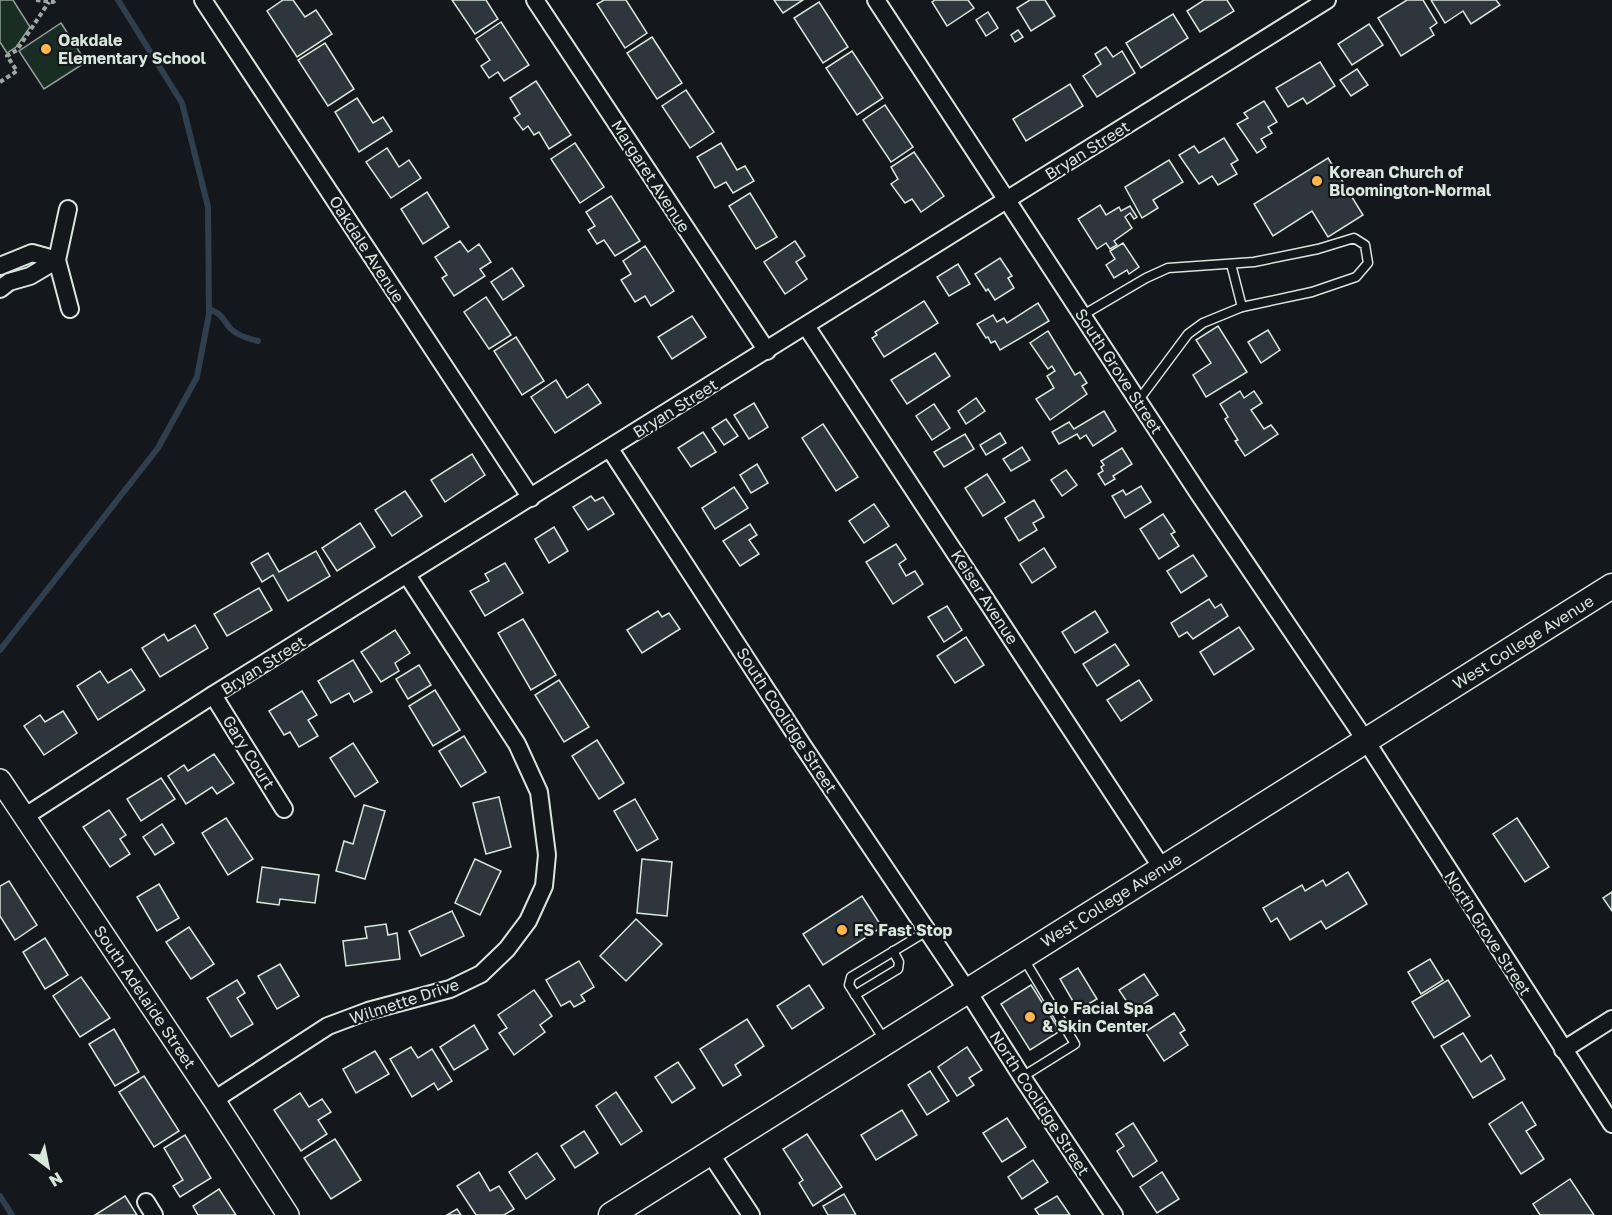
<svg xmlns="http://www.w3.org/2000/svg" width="1612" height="1215" viewBox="0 0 1612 1215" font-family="'Golos Text',sans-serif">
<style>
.green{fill:#1a2d24;stroke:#939e99;stroke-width:1.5}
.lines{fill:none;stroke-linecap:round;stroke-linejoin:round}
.stream{stroke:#2f3f4d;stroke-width:6}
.building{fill:#2c363c;stroke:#d8e6dc;stroke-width:1.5}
.service-casing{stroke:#d8e6dc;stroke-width:11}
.minor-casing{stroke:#d8e6dc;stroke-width:20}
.tertiary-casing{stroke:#d8e6dc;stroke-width:24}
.secondary-casing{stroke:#d8e6dc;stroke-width:27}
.path{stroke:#9da8a2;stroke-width:4;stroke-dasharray:4.5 3;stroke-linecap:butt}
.service{stroke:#14181c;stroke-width:8}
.minor{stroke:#14181c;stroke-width:16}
.tertiary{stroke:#14181c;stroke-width:21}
.secondary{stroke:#14181c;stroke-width:24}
.poi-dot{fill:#ffb74d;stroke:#14181c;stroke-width:2}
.labels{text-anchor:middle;stroke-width:4.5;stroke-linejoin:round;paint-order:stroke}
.poi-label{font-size:16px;font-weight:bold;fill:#d8e6dc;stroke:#14181c;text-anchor:start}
.street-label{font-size:16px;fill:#d8e6dc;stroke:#14181c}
</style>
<rect width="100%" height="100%" fill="#14181c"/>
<g class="green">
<path d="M0,0H13L30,27L16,47L7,53L0,42Z"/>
<path d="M61,23L86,62L44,89L19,51Z"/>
</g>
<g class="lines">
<g class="stream">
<path d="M209,309C223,314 222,319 231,329C238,336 249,339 258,341"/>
<path d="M0,650L158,448L197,377L209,314L208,207L182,103L118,0"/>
<path d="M0,1196L12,1215"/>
</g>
</g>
<g class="building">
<path d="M283,0H293L305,17L316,10L332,34L297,57L267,11Z"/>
<path d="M452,0H486L498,19L475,34Z"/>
<path d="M604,0H626L647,33L625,48L597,4Z"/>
<path d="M774,0H803L783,13Z"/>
<path d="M935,0H968L974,8L947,26L932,2Z"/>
<path d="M1030,0H1045L1055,16L1031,31L1017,8Z"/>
<path d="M1204,0H1227L1234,11L1200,32L1187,11Z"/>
<path d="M1407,0H1423L1437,23L1430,28L1434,35L1401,56L1378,18Z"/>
<path d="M1431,0H1496L1500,5L1471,24L1463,11L1445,23Z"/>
<path d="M819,2L848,47L823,63L794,18Z"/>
<path d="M988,12L998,28L986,36L976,20Z"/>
<path d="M1173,14L1188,38L1141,68L1126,43Z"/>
<path d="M501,22L529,65L504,81L498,72L489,78L481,66L490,60L476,39Z"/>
<path d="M1369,24L1383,45L1352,65L1338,44Z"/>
<path d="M1018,30L1023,37L1015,42L1011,35Z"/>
<path d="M652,37L682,83L657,99L627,53Z"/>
<path d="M325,43L354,89L328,106L298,60Z"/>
<path d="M1106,47L1113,57L1122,51L1135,73L1097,97L1083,76L1101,64L1095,54Z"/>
<path d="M852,51L883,98L857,115L826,68Z"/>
<path d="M1320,62L1335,86L1307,104L1303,98L1288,107L1276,88Z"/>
<path d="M1357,69L1368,85L1351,96L1340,80Z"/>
<path d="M536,81L571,135L549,149L539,132L534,135L528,126L523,130L514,118L520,114L510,98Z"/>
<path d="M1070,84L1083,106L1026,141L1013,119Z"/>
<path d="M686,90L714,132L690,148L662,106Z"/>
<path d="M357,98L373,123L383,117L392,131L359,152L335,112Z"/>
<path d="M1264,101L1277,122L1268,127L1272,133L1261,139L1266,147L1257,153L1237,124L1248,118L1244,113Z"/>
<path d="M885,105L913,147L891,162L863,120Z"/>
<path d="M1224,138L1238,160L1231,164L1237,174L1218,185L1212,176L1199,184L1179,155L1194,146L1199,153Z"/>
<path d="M575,143L604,187L580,203L551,159Z"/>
<path d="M721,143L737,170L745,166L754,181L733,193L726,182L715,188L697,157Z"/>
<path d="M387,148L399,167L409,160L421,178L391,198L366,162Z"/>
<path d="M914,152L944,196L921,212L912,199L905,203L891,184L898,179L891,167Z"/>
<path d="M1328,158L1363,215L1328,237L1312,211L1273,236L1254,204Z"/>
<path d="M1169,160L1183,182L1153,200L1158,208L1142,218L1125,187Z"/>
<path d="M427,192L449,227L423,244L401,209Z"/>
<path d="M750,193L777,237L756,249L729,206Z"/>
<path d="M611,196L640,241L615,256L604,240L597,244L588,230L595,226L586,212Z"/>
<path d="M1100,205L1106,215L1119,207L1121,211L1130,206L1137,217L1134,219L1130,213L1125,217L1132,228L1114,241L1117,245L1110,249L1106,243L1097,249L1078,219Z"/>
<path d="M460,241L468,252L479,244L491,262L480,269L485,276L454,296L442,278L447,275L435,257Z"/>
<path d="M795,241L805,256L796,262L807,279L785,294L764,262Z"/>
<path d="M1123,243L1139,267L1129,274L1127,270L1114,278L1106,265L1115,259L1110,251Z"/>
<path d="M645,246L674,291L651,306L645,296L635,302L621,280L631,274L623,261Z"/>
<path d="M1000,258L1012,276L1008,278L1014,288L995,300L988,289L986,291L975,274Z"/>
<path d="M958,264L970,284L949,296L937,277Z"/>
<path d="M512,268L524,286L503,300L491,282Z"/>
<path d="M486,297L511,335L489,349L464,312Z"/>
<path d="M924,301L938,323L884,357L872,338L877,335L875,332Z"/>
<path d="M1038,303L1049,321L1000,350L995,341L991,343L988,337L986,338L977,324L993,315L997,322L1004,318L1007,323Z"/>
<path d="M692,316L706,337L672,359L658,337Z"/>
<path d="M1218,326L1247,372L1206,397L1193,375L1211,363L1196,340Z"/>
<path d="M1268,330L1280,350L1261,363L1248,342Z"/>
<path d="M1048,331L1075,375L1080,372L1087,383L1082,386L1087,394L1050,420L1036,399L1054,388L1047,376L1055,371L1052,366L1048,369L1030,343Z"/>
<path d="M516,337L544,381L522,395L494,351Z"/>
<path d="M935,353L950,376L907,404L891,380Z"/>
<path d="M556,380L567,398L588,384L601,403L555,433L531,397Z"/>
<path d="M1240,391L1244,398L1254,391L1262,403L1251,410L1264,429L1271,425L1278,434L1245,456L1235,441L1238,440L1225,419L1228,417L1220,404Z"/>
<path d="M976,398L985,411L966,424L958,411Z"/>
<path d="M754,403L768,427L749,439L734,415Z"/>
<path d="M934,404L950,428L932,440L916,416Z"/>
<path d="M1104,411L1116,431L1093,446L1086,435L1080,439L1077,434L1059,444L1052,432L1069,422L1074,429Z"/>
<path d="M726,419L738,436L724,445L712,428Z"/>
<path d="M823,424L858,477L836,491L802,438Z"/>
<path d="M703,432L716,452L691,467L678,448Z"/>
<path d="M1000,433L1006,443L986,455L980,445Z"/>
<path d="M965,434L974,449L944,467L934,452Z"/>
<path d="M1022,447L1030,460L1011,471L1003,459Z"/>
<path d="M1122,448L1132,464L1113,476L1115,479L1105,485L1098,474L1103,471L1101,467L1104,465L1101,461Z"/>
<path d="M472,454L485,475L445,502L431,480Z"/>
<path d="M757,464L768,483L751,493L740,475Z"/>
<path d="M1066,470L1077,485L1062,496L1051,480Z"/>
<path d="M987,474L1005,502L983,516L965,488Z"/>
<path d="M1141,486L1151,502L1125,518L1112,496L1123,490L1126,495Z"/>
<path d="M734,487L748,508L715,529L702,508Z"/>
<path d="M405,491L422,516L392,536L375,510Z"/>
<path d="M591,496L595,501L603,497L614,514L588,530L573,507Z"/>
<path d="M1034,500L1044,517L1033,523L1037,530L1019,541L1005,518Z"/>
<path d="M874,504L889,526L864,543L849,521Z"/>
<path d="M1163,514L1175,532L1171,534L1179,546L1159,559L1140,529Z"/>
<path d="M360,523L375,547L337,571L322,548Z"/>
<path d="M750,524L757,535L749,540L759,554L740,566L723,541Z"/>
<path d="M554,527L568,551L549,563L535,539Z"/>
<path d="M896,544L906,559L899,564L906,576L915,571L923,584L893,604L866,562Z"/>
<path d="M1044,548L1056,567L1032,583L1020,564Z"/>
<path d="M316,551L330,576L288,601L273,575L262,582L251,563L268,553L279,572Z"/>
<path d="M1193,555L1207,576L1181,593L1167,571Z"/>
<path d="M505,563L523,593L485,616L470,591L489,581L485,574Z"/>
<path d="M259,588L272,610L227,636L214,614Z"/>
<path d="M1209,599L1215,608L1221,604L1228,616L1193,639L1187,632L1179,637L1171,623Z"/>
<path d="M947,606L962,630L944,642L928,617Z"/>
<path d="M658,611L662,617L669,613L680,629L642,653L627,630Z"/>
<path d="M1095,611L1108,632L1075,653L1062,632Z"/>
<path d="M523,619L556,675L531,690L498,633Z"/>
<path d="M195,625L208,648L160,677L142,648L164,634L168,641Z"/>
<path d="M1239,627L1254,649L1214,675L1200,652Z"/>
<path d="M395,630L410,653L395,663L399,671L381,682L361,652Z"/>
<path d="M966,637L984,665L955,683L937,656Z"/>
<path d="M1115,644L1129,665L1097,686L1083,664Z"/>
<path d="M353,660L372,692L354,702L349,693L331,703L318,681Z"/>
<path d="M419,665L431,685L408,699L396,679Z"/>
<path d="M131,669L145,690L98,720L77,686L100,671L108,683Z"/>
<path d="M559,680L589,727L564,742L535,695Z"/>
<path d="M1139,680L1152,700L1121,721L1107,700Z"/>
<path d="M435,690L460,730L433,746L409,706Z"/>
<path d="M302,691L317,715L308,720L318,736L299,747L290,732L284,735L269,711Z"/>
<path d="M63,711L77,733L44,755L24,726L40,715L45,722Z"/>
<path d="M464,736L486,772L461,787L439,751Z"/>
<path d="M597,740L624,783L599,799L572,756Z"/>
<path d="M353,743L378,782L355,797L330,758Z"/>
<path d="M214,754L234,783L217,794L212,787L186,804L168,776L184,765L188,771Z"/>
<path d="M161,778L175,799L141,821L127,799Z"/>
<path d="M499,797L511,847L486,854L473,803Z"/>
<path d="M635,799L658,839L637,851L614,811Z"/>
<path d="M364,805L385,811L365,879L336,871L344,841L353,844Z"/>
<path d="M109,810L126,835L120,839L130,854L110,867L83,827Z"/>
<path d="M226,818L253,859L228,875L202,833Z"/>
<path d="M1517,818L1549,867L1525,882L1493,834Z"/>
<path d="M162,824L174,843L155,855L143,837Z"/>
<path d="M475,859L501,871L480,915L455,903Z"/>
<path d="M642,859L672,862L667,916L637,913Z"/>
<path d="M262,867L319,875L315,903L280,899L279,905L257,902Z"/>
<path d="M1348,872L1367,904L1326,929L1321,921L1290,940L1277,918L1271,922L1263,908L1302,885L1305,891L1323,880L1326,886Z"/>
<path d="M9,881L37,925L15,940L0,916V886Z"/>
<path d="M159,884L179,918L157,931L137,897Z"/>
<path d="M1612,892V911L1603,898Z"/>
<path d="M862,896L882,927L823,965L803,934Z"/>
<path d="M452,911L464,936L421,956L409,931Z"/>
<path d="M636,919L662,944L626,981L600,956Z"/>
<path d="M386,924L388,935L397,933L400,959L346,966L343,941L367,938L365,927Z"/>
<path d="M189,927L214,964L191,979L166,942Z"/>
<path d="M45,938L68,975L45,989L23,952Z"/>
<path d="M1430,959L1443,980L1421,994L1408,972Z"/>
<path d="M579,961L594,987L581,995L585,1001L574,1007L570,1001L561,1006L546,980Z"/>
<path d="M280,964L299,996L277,1009L258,976Z"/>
<path d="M1078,968L1097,999L1078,1010L1060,979Z"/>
<path d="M1144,974L1158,995L1133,1011L1119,990Z"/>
<path d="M81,977L110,1018L80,1037L53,996Z"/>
<path d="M237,980L245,993L237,998L253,1024L231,1037L207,998Z"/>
<path d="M1448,980L1470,1016L1434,1038L1412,1002Z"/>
<path d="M809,985L824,1008L792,1029L777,1006Z"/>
<path d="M1031,985L1060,1031L1030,1050L1001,1004Z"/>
<path d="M534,990L552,1016L540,1025L545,1032L514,1055L499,1033L507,1028L498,1015Z"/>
<path d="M1174,1013L1185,1030L1180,1033L1188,1045L1164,1061L1145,1032Z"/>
<path d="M747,1019L764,1046L735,1065L741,1075L723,1086L700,1049Z"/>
<path d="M474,1025L488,1049L454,1070L440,1047Z"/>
<path d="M114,1029L139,1072L115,1086L89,1044Z"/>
<path d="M1463,1033L1481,1062L1491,1055L1505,1079L1473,1098L1441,1046Z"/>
<path d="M411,1047L418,1058L432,1049L452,1081L438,1090L434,1083L412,1097L390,1059Z"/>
<path d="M967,1047L982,1070L969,1078L974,1085L957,1096L938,1067Z"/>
<path d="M375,1051L389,1074L356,1093L343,1069Z"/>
<path d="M678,1062L695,1088L672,1103L655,1077Z"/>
<path d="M930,1071L949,1101L927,1115L908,1085Z"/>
<path d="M144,1076L179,1131L154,1147L119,1092Z"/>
<path d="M616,1092L642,1131L621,1145L596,1106Z"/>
<path d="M300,1093L309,1107L322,1099L331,1112L318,1120L327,1134L301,1151L274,1110Z"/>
<path d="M1522,1102L1536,1125L1526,1131L1544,1159L1521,1174L1489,1124Z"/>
<path d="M902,1110L917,1135L876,1160L861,1135Z"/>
<path d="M1007,1118L1026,1147L1002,1162L983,1133Z"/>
<path d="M1133,1123L1157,1161L1133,1177L1117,1151L1124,1146L1116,1134Z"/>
<path d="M584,1131L598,1153L575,1168L561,1146Z"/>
<path d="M807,1134L842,1187L813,1206L799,1183L803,1180L783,1149Z"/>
<path d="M185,1135L211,1178L180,1197L173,1186L183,1180L164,1148Z"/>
<path d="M335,1139L361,1180L331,1199L304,1158Z"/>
<path d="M537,1153L555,1179L526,1199L509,1172Z"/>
<path d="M1033,1160L1048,1182L1022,1199L1008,1177Z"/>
<path d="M479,1172L490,1191L499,1186L514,1209L504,1215H476L457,1186Z"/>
<path d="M1162,1172L1179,1199L1157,1213L1140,1187Z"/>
<path d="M1570,1179L1594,1215H1540L1533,1204Z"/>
<path d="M219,1189L236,1215H198L193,1206Z"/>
<path d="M844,1194L856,1215H828L823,1206Z"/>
<path d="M125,1196L137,1215H95Z"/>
<path d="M1057,1196L1070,1215H1039L1035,1209Z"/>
<path d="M457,1209L461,1215H447Z"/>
</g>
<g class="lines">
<g class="service-casing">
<g id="service">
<path d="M1231,264L1242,307"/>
<path d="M1083,315L1146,278L1168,268L1254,262L1318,249L1354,238L1365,245L1368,263L1356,277L1312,292L1242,307L1203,323L1188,334L1138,401"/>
<path d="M855,995L898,969L899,962L893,951"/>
<path d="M885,1041L849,985L851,977L927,931"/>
<path d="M1022,1077L1075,1044L1024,959"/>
</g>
</g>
<g class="minor-casing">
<g id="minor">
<path d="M203,0L531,498"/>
<path d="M535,0L767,351"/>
<path d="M876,0L1199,494L1366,741L1612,1124"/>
<path d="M68,209L57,260L70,309"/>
<path d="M0,266L32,253L57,260"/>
<path d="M0,289L9,282L30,276L57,260"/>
<path d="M806,326L1162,868"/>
<path d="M610,449L803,746L967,990L1022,1077L1114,1215"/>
<path d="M213,695L284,809"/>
<path d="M24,817L213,695L1327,0"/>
<path d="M1563,1050L1612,1019"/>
<path d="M214,1100L328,1026L368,1011L450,989L481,974L507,949L528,921L544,886L547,855L539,792L517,744L407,575"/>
<path d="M710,1153L751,1215"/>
<path d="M146,1202L154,1215"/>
</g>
</g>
<g class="tertiary-casing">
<path id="tertiary" d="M0,780L214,1100L288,1215"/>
</g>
<g class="secondary-casing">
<path id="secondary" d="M611,1215L1612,586"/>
</g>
<g class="path">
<path d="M36,0L53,2L56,0"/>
<path d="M0,82L17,71L7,56L17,50L49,2"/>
</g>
<use href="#service" class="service"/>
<use href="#minor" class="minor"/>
<use href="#tertiary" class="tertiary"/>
<use href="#secondary" class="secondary"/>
</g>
<g class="poi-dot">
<circle cx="46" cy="49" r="6"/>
<circle cx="1317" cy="181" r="6"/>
<circle cx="842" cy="930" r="6"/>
<circle cx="1030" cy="1017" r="6"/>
</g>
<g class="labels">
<g class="poi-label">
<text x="58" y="46">Oakdale<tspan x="58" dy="18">Elementary School</tspan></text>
<text x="1329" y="178">Korean Church of<tspan x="1329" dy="18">Bloomington-Normal</tspan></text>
<text x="854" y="936">FS Fast Stop</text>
<text x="1042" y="1014">Glo Facial Spa<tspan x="1042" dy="18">&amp; Skin Center</tspan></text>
</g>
<g class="street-label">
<text transform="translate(1087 150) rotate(-32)" y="6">Bryan Street</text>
<text transform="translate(651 176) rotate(57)" y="6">Margaret Avenue</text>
<text transform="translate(367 249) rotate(57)" y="6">Oakdale Avenue</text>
<text transform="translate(1119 371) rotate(57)" y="6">South Grove Street</text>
<text transform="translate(675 408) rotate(-32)" y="6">Bryan Street</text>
<text transform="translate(985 597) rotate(57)" y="6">Keiser Avenue</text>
<text transform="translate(1523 642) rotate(-32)" y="6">West College Avenue</text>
<text transform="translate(263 665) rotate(-32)" y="6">Bryan Street</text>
<text transform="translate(787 720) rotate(57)" y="6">South Coolidge Street</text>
<text transform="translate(249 752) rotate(58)" y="6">Gary Court</text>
<text transform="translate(1111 900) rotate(-32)" y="6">West College Avenue</text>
<text transform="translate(1488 933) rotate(57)" y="6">North Grove Street</text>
<text transform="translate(145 997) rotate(56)" y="6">South Adelaide Street</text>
<text transform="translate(404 1001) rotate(-18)" y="6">Wilmette Drive</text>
<text transform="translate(1040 1103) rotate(57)" y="6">North Coolidge Street</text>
</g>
</g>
<g transform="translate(48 1167) rotate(148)" stroke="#14181c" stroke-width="4.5" paint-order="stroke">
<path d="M0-4.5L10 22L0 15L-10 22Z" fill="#d8e6dc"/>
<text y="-9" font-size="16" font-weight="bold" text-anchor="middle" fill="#d8e6dc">N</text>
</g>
</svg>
